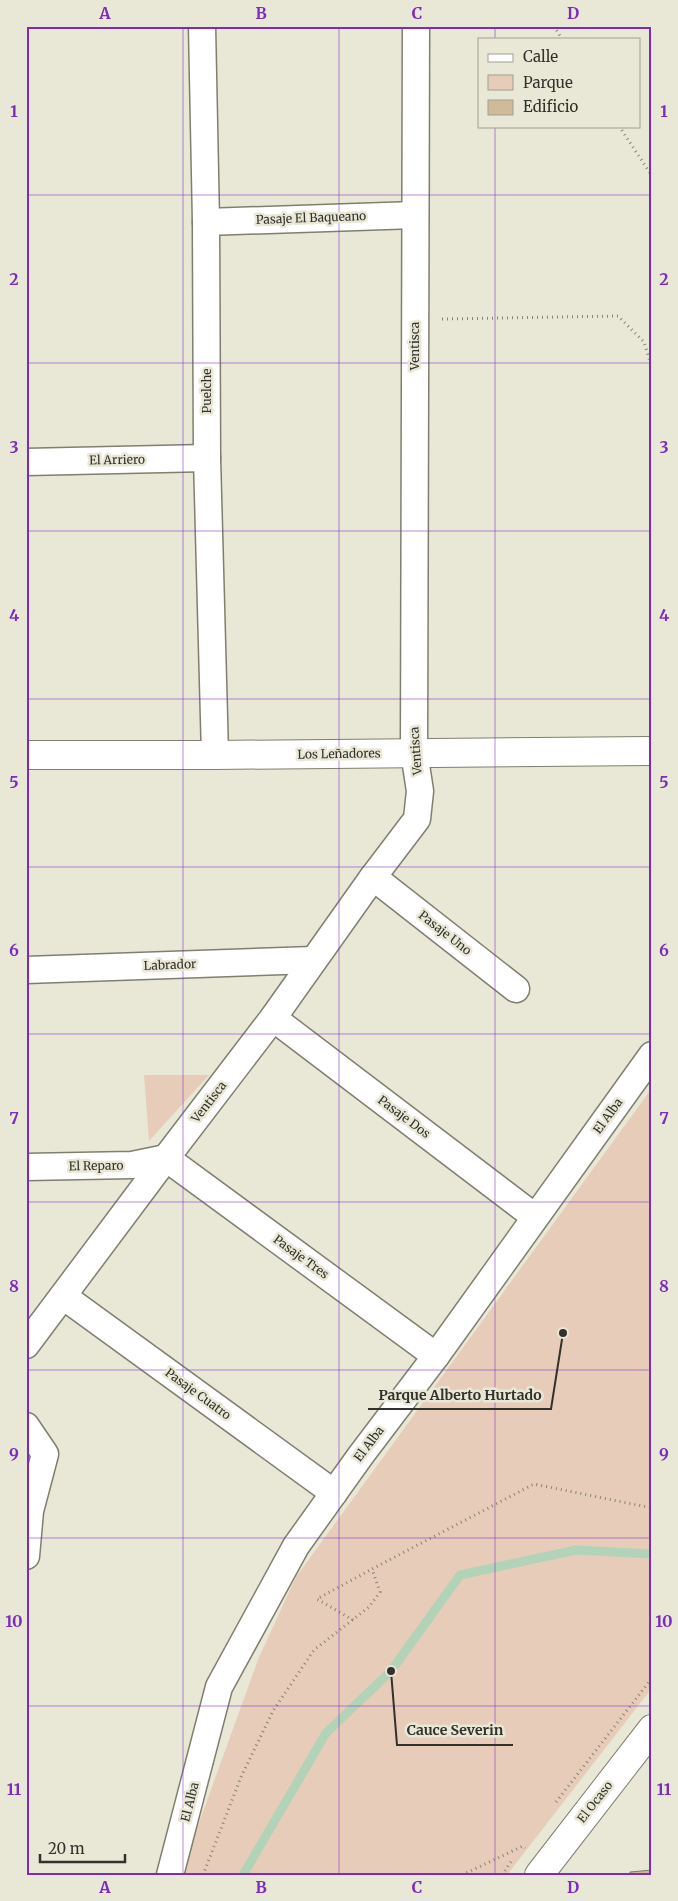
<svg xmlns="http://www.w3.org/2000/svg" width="678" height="1901" viewBox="0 0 678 1901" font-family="Merriweather,serif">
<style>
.green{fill:#e8ccba}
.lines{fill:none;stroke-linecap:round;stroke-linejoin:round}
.stream{stroke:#b3d3b9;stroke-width:9}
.building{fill:#cfba99;stroke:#807668;filter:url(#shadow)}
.street-casing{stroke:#807f6f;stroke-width:29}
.secondary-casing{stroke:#807f6f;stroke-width:30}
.path{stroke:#858478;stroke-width:3;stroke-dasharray:1 4;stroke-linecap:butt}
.street{stroke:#fff;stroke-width:26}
.secondary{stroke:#fff;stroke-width:28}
.grid{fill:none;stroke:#7b2cbf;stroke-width:1;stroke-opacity:0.55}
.labels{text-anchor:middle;stroke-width:5;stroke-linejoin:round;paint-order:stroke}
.street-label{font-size:12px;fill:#32312b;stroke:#e9e8d6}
.leader{fill:none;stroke:#32312b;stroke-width:2}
.callout-dot{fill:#32312b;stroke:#e9e8d6;stroke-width:2}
.callout-label{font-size:14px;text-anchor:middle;font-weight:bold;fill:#32312b;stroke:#e9e8d6;stroke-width:5;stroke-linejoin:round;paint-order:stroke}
.neatline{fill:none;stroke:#7b2cbf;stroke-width:2}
.grid-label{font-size:16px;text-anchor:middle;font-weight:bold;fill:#7b2cbf}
</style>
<defs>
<filter id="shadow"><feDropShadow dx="5.5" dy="3" stdDeviation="0" flood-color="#0004"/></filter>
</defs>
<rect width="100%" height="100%" fill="#e9e8d6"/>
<g class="green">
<path d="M144,1075H209L149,1141Z"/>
<path d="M652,1088V1688L507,1875H180L259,1657L296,1577Z"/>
</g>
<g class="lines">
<path class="stream" d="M243,1875L326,1733L391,1671L460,1575L576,1550L652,1554"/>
</g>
<path class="building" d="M652,1870V1875H630V1872Z"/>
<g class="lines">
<g class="street-casing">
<g id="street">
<path d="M202,26L206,222L207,458L215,755"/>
<path d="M206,222L415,215"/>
<path d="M26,462L207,458"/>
<path d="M373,877L516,989"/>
<path d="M26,970L313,960"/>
<path d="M273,1018L535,1217"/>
<path d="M26,1167L132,1165L166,1158L436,1356"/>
<path d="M63,1296L334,1493"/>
<path d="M26,1345L166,1158L273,1018L373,877L417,819L420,791L414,752L416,26"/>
<path d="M26,1426L45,1454L30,1511L26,1556"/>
<path d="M170,1875L219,1687L296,1546L361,1455L436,1356L652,1055"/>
</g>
</g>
<g class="secondary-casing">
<g id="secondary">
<path d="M26,755H215L652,751"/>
<path d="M539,1875L652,1729"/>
</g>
</g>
<g class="path">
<path d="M554,26L562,39"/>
<path d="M619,126L652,176"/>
<path d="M442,319L618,316L644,342L652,368"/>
<path d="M353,1620L317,1599L372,1569"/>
<path d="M556,1802L652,1678"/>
<path d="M203,1875L241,1777L273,1711L314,1650L369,1607L380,1592L372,1569L534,1484L652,1508"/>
<path d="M462,1875L523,1846L525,1848"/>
<path d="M502,1875L513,1859"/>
</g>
<use href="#street" class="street"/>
<use href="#secondary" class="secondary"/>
</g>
<path class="grid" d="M183,26V1875M339,26V1875M495,26V39M495,126V1875M26,195H652M26,363H652M26,531H652M26,699H652M26,867H652M26,1034H652M26,1202H652M26,1370H652M26,1538H652M26,1706H652"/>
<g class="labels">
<g class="street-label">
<text transform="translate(311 218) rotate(-2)" y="4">Pasaje El Baqueano</text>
<text transform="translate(415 346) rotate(-90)" y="4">Ventisca</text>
<text transform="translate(207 391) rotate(-90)" y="4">Puelche</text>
<text transform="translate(117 460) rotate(-1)" y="4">El Arriero</text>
<text transform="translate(416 751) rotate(-94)" y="4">Ventisca</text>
<text transform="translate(339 754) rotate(-1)" y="4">Los Leñadores</text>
<text transform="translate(445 933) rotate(38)" y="4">Pasaje Uno</text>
<text transform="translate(170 965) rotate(-2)" y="4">Labrador</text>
<text transform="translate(209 1102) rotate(-52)" y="4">Ventisca</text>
<text transform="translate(608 1116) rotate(-54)" y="4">El Alba</text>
<text transform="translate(404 1117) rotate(37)" y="4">Pasaje Dos</text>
<text transform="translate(96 1166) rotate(-1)" y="4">El Reparo</text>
<text transform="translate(301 1257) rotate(36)" y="4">Pasaje Tres</text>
<text transform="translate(198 1394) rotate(36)" y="4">Pasaje Cuatro</text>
<text transform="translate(369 1444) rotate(-53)" y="4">El Alba</text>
<text transform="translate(190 1802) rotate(-76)" y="4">El Alba</text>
<text transform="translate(595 1802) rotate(-52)" y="4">El Ocaso</text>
</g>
</g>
<path class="leader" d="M563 1333L551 1409H368M391 1671L397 1745H513"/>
<g class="callout-dot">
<circle cx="563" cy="1333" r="5"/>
<circle cx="391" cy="1671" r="5"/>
</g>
<g class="callout-label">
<text x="460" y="1400">Parque Alberto Hurtado</text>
<text x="455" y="1735">Cauce Severin</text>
</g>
<rect width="678" height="1901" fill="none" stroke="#e9e8d6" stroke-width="55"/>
<rect x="478" y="38" width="162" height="90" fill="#e9e8d6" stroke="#a09f92"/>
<rect x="488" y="54" width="25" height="8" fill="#ffffff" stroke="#a09f92"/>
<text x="523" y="62" font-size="15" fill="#32312b">Calle</text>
<rect x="488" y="75" width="25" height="15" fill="#e8ccba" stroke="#a09f92"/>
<text x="523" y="88" font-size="15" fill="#32312b">Parque</text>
<rect x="488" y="100" width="25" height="15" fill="#cfba99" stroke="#a09f92"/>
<text x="523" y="112" font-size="15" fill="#32312b">Edificio</text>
<path d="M40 1854v8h85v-8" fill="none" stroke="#32312b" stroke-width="2.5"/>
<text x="48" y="1854" font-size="15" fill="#32312b" stroke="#e9e8d6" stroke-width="4" paint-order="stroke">20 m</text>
<rect x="28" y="28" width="622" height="1846" class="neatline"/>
<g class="grid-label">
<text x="105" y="19">A</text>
<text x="261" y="19">B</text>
<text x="417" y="19">C</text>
<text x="573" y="19">D</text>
<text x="14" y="117">1</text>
<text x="664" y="117">1</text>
<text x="14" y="285">2</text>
<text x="664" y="285">2</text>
<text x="14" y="453">3</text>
<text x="664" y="453">3</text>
<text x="14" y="621">4</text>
<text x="664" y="621">4</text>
<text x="14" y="788">5</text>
<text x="664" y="788">5</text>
<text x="14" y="956">6</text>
<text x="664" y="956">6</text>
<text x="14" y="1124">7</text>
<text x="664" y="1124">7</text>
<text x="14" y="1292">8</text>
<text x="664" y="1292">8</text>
<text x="14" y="1460">9</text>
<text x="664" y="1460">9</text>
<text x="14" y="1627">10</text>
<text x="664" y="1627">10</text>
<text x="14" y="1795">11</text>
<text x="664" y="1795">11</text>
<text x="105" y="1893">A</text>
<text x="261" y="1893">B</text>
<text x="417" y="1893">C</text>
<text x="573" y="1893">D</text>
</g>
</svg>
